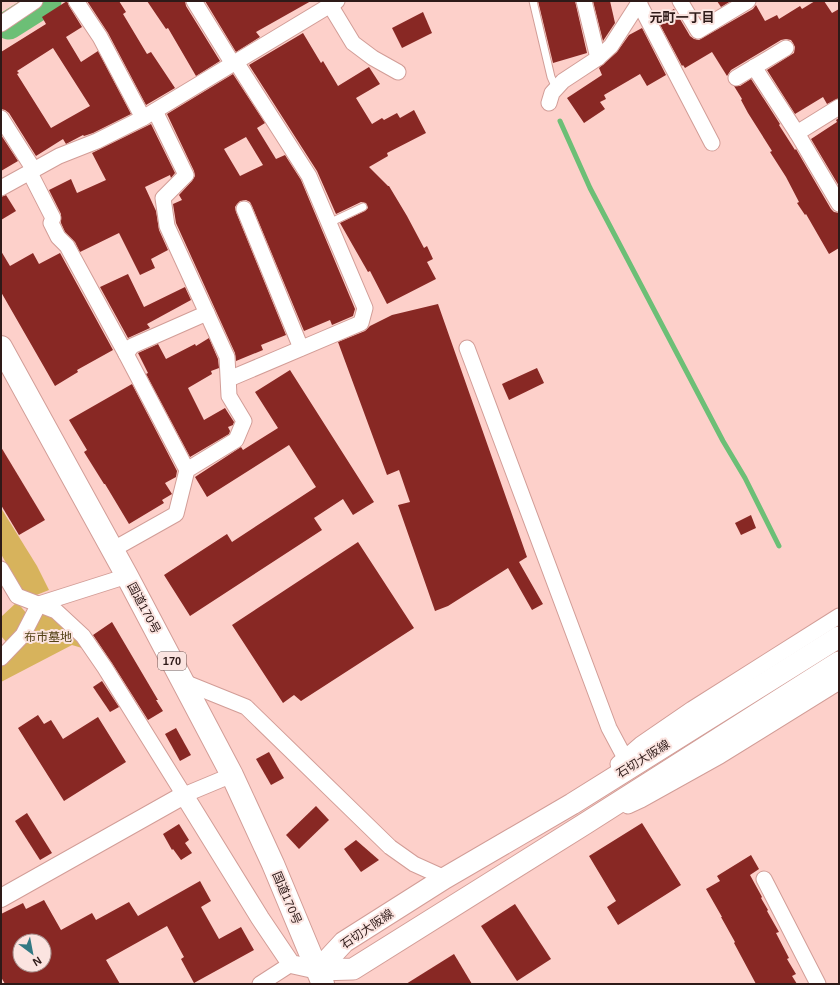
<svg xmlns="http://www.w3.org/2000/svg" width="840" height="985" viewBox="0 0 840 985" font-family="Helvetica,'Noto Sans JP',sans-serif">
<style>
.green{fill:#d7b35c}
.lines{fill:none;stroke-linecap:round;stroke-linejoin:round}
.stream{stroke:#6cbf76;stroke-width:5}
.river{stroke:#6cbf76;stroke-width:29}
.building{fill:#882824;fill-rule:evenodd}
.service-casing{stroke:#d29d97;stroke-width:9}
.minor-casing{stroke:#d29d97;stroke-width:17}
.tertiary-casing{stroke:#d29d97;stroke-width:20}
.secondary-casing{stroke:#d29d97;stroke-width:23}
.trunk-casing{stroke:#d29d97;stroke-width:24}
.service{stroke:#fff;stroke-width:7}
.minor{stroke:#fff;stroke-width:15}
.tertiary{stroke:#fff;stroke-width:18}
.secondary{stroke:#fff;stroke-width:21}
.trunk{stroke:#fff;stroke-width:22}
.labels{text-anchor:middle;stroke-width:4;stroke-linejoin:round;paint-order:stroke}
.shield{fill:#fbe4e0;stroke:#6c5754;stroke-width:1}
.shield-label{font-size:11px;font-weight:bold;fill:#2e1a18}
.street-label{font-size:12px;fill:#2e1a18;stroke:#fbe4e0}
.park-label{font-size:12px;fill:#534116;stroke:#fbe4e0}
.neighbourhood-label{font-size:13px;font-weight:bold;fill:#2e1a18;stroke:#fbe4e0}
</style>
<rect width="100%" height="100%" fill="#fdd0ca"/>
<g class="green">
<path d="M1,508L37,566L49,590L34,596L23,593L1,554Z"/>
<path d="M17,602L27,614L18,634L8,644L1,636V617Z"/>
<path d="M44,611L79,640L82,648L72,645L1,682V662Z"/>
</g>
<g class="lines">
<path class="stream" d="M560,121L590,188L723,441L745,478L779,546"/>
<path class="river" d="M9,25L47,1"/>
</g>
<g class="building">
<path d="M67,1L69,6L82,27L66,37L81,62L98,51L131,114L93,133L84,136L83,135L66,144L63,139L36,156L9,113L5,110L1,109V52L46,24L42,17ZM53,48L90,106L51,128L17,74L19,73L17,71Z"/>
<path d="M87,1H119L126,12L123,14L147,54L151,52L175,88L146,105L108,33Z"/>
<path d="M147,1H185L186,6L220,61L196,76L168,28L166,29Z"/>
<path d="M205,1H311L256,32L260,37L236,52Z"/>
<path d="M538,1H575L587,53L553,63Z"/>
<path d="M593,1H610L615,23L603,41Z"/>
<path d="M717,1H731L721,7Z"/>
<path d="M815,1H824L832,13L839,9V98L827,104L823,97L795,114L767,70L794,53L795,47L793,43L791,40L786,39L781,40L731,70L727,76L712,52L685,68L683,65L682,66L657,19L674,9L690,36L694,39L699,40L753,9L756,5L765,21L777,15L779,19L800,6L802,9Z"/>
<path d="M423,12L432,33L402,48L392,28Z"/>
<path d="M642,28L666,75L647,86L640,74L604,95L606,99L600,102L605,109L584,123L567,98L602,75L599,68L617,52L629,35Z"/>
<path d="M303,33L321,63L323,61L338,86L369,67L380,84L356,98L372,124L382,118L384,120L397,113L400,118L414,110L426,133L387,153L388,156L369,167L388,186H389L407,216L424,248L427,246L433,259L427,262L436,279L387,304L370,271L368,272L340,223L365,211L368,208L367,205L366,203L361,202L336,214L317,171L249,65Z"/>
<path d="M233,74L265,123L257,128L276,159L285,155L301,180L355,309L353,316L332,325L330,320L304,331L252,206L250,202L246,200L240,201L237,204L235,207L236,212L286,335L261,345L263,350L236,361L235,353L176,223L173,204L182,200L179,195L192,181L195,176L194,171L167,114ZM246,137L263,165L240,176L224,149Z"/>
<path d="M751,79L780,124L779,125L795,150L796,149L831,209L834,212L839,213V248L829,254L806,214L805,215L797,203L799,202L786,177L770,152L772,151L748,113L741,100L742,99L734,86H740Z"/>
<path d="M839,118V186L811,139L837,122L836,120Z"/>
<path d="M151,124L175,173L171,178L170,175L145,187L156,211L159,230L168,250L151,259L155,268L140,275L119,233L80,252L75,242L65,232L61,223V214L49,190L71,179L77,193L106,180L92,153Z"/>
<path d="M1,135L18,161L1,171Z"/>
<path d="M6,195L16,211L1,220V197Z"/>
<path d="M1,251L10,266L33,253L39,264L60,253L113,350L77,370L78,372L55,386L1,292Z"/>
<path d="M128,274L144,307L185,287L191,300L147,324L150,328L128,338L100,287Z"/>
<path d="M438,304L527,557L519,562L543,604L532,610L508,568L448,606L435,611L398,505L410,502L399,470L387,475L338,342L365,331L370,326L392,315Z"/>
<path d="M209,338L218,359L219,368L211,371L212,374L188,388L204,420L225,408L234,422L233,425L228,427L230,431L229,434L190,457L146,374L148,373L138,353L158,344L166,359L195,344L196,346Z"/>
<path d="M537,368L544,383L509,400L502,384Z"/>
<path d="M290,370L374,502L353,515L343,499L314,518L322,530L190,616L164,575L227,534L232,542L316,487L289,445L207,497L195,477L241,447L243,450L278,428L255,392Z"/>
<path d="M132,384L177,471L176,477L165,483L172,494L162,500L164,503L129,524L105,484H104L84,452L87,450L69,420Z"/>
<path d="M1,447L45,520L19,535L1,505Z"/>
<path d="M751,515L756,528L741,535L735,523Z"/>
<path d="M358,542L414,628L301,701L294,695L283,703L232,625Z"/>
<path d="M112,622L158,700H156L163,711L148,720L112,663L93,635Z"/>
<path d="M102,681L119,707L110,712L93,687Z"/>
<path d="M38,715L44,724L51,720L63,739L98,717L126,762L64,801L18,728Z"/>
<path d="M176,728L191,755L180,761L165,734Z"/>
<path d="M269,752L284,778L271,785L256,759Z"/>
<path d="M316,806L329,820L299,849L286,835Z"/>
<path d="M27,813L52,853L40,860L15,821Z"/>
<path d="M642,823L681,885L618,925L607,907L616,901L589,856Z"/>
<path d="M179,824L189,840L185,843L192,853L181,860L173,849L172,850L163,834Z"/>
<path d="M356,840L379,860L361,872L344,849Z"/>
<path d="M751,855L759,869L750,875L762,897L761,898L768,910L767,911L779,932L776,933L789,958L787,959L796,974L792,976L797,984H756L734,943L735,942L721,917H722L706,889L720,881L717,876Z"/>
<path d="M200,881L211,901L201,907L219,939L241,927L254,950L194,983L181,959L184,957L167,926L106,960L120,984H5L1,977V914L23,903L26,909L44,900L61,930L92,913L96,920L129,902L138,916ZM20,941H44V965H20Z"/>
<path d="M515,904L551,959L517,981L481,926Z"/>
<path d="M454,954L472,984H406Z"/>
</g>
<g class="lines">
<g class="service-casing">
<g id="service">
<path d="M533,1L551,77L556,88"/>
<path d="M329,223L363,207"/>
</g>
</g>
<g class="minor-casing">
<g id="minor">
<path d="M76,1L100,37L143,118"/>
<path d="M194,1L233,64"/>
<path d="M584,1L598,58"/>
<path d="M680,1L698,31L748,1"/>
<path d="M639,3L712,143"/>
<path d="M330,5L353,43L373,58L398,72"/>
<path d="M1,24L35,1"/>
<path d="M754,67L797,133L839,204"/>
<path d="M736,78L786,48"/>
<path d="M549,103L552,93L563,81L598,58L611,46L640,1"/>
<path d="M1,118L34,170"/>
<path d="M797,133L839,107"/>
<path d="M30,173L53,218L51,223L58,237L67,246L126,354"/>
<path d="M1,188L59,156L97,141L143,118L337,1"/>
<path d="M244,209L301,348"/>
<path d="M467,348L609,728L625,758"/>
<path d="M229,379L361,323L365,308L309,176L236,62"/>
<path d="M187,470L126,354L132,346L207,313"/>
<path d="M112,550L176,514L187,470L236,440L244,421L229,396L227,357L167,226L163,198L186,175L155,111"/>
<path d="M1,569L17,596L56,611L83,636L105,668L184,795L232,775"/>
<path d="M1,658L23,635L39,604L127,576"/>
<path d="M184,682L246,707L390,847L414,864L445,878"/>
<path d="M618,764L641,744L692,709L839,616"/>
<path d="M628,806L641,800L720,756L839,682"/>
<path d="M764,879L818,984"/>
<path d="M260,984L291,964"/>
</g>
</g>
<g class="tertiary-casing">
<path id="tertiary" d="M1,898L184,795L260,918L291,964L318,970"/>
</g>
<g class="secondary-casing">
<g id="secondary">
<path d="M318,970L344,942L445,878L572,804L839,637"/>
<path d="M318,970L353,969L583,825L839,662"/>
</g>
</g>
<g class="trunk-casing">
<path id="trunk" d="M1,347L127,576L232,775L273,864L323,984"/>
</g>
<use href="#service" class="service"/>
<use href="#minor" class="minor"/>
<use href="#tertiary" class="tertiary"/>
<use href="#secondary" class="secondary"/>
<use href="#trunk" class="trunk"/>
</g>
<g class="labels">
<rect class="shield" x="158" y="652" width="28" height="18" rx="3"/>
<g class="shield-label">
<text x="172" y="665">170</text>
</g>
<g class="street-label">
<text transform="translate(144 608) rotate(62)" y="4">国道170号</text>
<text transform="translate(643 759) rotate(-32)" y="4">石切大阪線</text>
<text transform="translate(287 898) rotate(67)" y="4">国道170号</text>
<text transform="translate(367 929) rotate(-34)" y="4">石切大阪線</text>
</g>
<g class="park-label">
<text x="48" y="641">布市墓地</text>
</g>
<g class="neighbourhood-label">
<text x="682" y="22">元町一丁目</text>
</g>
</g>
<rect width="840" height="985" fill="none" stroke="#2e1a18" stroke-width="4"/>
<g transform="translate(32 953) rotate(148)"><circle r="19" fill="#fbe4e0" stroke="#a99390"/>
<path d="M0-3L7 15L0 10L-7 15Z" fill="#327983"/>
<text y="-6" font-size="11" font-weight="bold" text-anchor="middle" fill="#2e1a18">N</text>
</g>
</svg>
